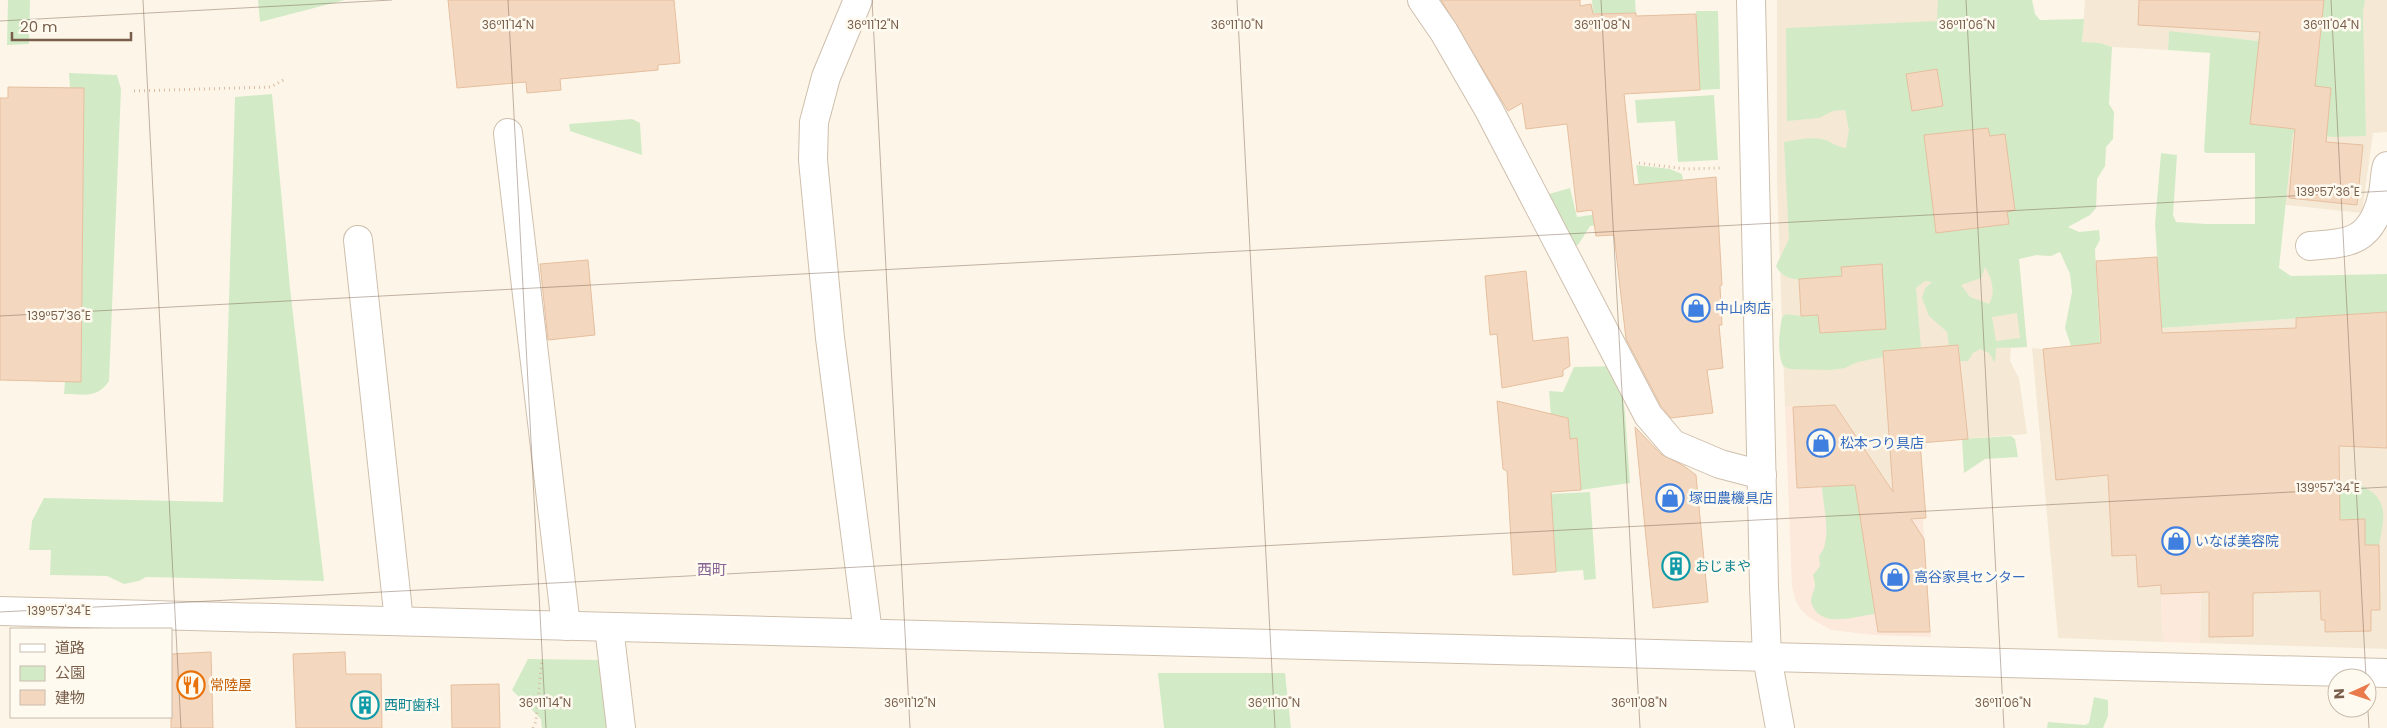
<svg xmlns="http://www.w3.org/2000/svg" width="2387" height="728" viewBox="0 0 2387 728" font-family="Poppins,'Noto Sans JP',sans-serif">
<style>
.residential{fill:#f5e9d6}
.commercial{fill:#fde8dc}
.green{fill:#d2ebc6;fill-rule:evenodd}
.building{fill:#f3d7bf;stroke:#e6bf9f}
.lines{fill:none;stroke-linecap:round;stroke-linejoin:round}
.minor-casing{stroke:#cfbfad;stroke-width:30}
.path{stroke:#d8bba2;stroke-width:3;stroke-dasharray:1 4;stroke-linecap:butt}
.minor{stroke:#fff;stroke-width:28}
.ticks{fill:none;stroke:#785e4b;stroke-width:1;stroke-opacity:0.45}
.labels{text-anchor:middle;stroke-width:5;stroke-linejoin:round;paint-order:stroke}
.shop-label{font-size:14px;fill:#366cbe;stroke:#fffaef;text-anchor:start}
.culture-label{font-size:14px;fill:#0d838f;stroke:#fffaef;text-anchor:start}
.food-label{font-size:14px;fill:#c56008;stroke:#fffaef;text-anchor:start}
.neighbourhood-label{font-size:15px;fill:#876394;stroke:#fffaef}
.ticks-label{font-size:12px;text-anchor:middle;fill:#785e4b;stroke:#fffaef;stroke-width:5;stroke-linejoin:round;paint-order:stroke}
</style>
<rect width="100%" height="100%" fill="#fdf6e8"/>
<g class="residential">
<path d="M1777,0H2001L2109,104L2105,166L2097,179L2096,208L2090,215L2067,227L2051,256L2036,255L2019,259L2027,347L2011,348L2010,361L2019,378L2027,434L1925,442L1926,448L1921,449L1924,482L1915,483L1924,496L1926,518L1861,526L1855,472H1853L1851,428L1835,405L1785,407L1777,183Z"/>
<path d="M2085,0H2387V132L2373,133L2362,213L2285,205L2292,133L2258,41L2169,32L2168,50L2112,47L2100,43H2082Z"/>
<path d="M2157,257L2161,314L2148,329L2387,312V649L2200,643L2201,583L2161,594L2163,642L2058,638L2032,348L2043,349L2100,343L2096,261Z"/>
</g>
<g class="commercial">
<path d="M1835,405L1851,428L1853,472H1855L1861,525L1923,519L1931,637L1875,635L1831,630L1810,618L1801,610L1795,599L1792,586L1785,407Z"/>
<path d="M2156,476L2201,583L2200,643L2163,642Z"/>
</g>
<g class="green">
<path d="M8,0H30L29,44L7,45Z"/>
<path d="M258,0H345L260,22Z"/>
<path d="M1592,0H1635L1636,13H1593Z"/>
<path d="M1938,0H2032L2035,14L2040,20L2084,19L2082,42L2100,43L2112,47L2109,104L2114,112L2113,139L2106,147L2105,166L2097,179L2096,208L2090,215L2068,227L2079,232L2099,230L2100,240L2095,249L2100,343L2071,346L2065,328L2072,292L2070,274L2060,252L2051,256L2036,255L2019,259L2027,347L1996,348L1995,363L1989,353L1980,349L1973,353L1968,361H1960L1959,345L1949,346L1947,332L1929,316L1922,298L1925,288L1932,282L1925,281L1916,288L1921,348L1883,351V357L1858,362L1845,368L1830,370L1790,369L1783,366C1777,352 1779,333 1782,317L1786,314L1801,316L1818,315L1820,333L1886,329L1883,285L1875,265L1841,267L1842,276C1822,278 1786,288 1776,266L1789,239L1784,142C1796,140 1810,137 1822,139C1831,141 1836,147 1846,148L1849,130L1845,110L1833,111L1819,118L1787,121L1786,28L1937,21ZM1985,267C1992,278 1996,292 1989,304L1970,297L1961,285L1981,278ZM2017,313L2020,338L1996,341L1992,317Z"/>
<path d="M2264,0L2261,74L2316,80L2324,0H2365L2363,12L2366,136L2333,137L2293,133L2279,268L2291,276L2387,274V312L2148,329L2161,314L2155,224L2161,153L2177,155L2173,215L2176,222L2206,224H2255V153H2206L2204,151L2210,53L2168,50L2169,31L2258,41Z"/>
<path d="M1696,11H1718L1720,89L1700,90Z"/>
<path d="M69,73L117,75L121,89L109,381C97,399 84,394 64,394L65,381H81L84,89L70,88Z"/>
<path d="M272,94L290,288L324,581L146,577L139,581L124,584L107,576L50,575L51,550H29L32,521L44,498L223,502L235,97Z"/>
<path d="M1714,95L1718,160L1678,162L1675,121L1637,123L1635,100Z"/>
<path d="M632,119L640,123L642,155L570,131L569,124Z"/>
<path d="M1636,165L1670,169L1682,174L1684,188L1659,217L1590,226L1578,245L1571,246L1549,194L1570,188L1577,217L1634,209L1640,195Z"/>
<path d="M1614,366L1622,391L1625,413L1630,483L1581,490L1577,439L1553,440L1549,391L1563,392L1574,367Z"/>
<path d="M2011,436L2015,439L2018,457L1985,459L1964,473L1962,439Z"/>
<path d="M1855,472L1875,614C1855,616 1822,629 1812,605C1809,598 1814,593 1815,586C1815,583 1814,578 1813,575L1820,566L1819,556C1833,540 1823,507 1822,487Z"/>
<path d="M2350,481C2387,494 2387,509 2379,545H2365L2364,519L2337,520V483Z"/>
<path d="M1590,492L1596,579L1584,580L1583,570L1556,572L1551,494Z"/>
<path d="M528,659L601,660L607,728H542L541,719L512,690Z"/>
<path d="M1158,673H1285L1291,728H1164Z"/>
<path d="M2094,697L2108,700V716L2103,728H2047L2048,722L2085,725L2089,723Z"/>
</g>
<g class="building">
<path d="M448,0H674L680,63L658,65V70L560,79L561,90L527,93L526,82L457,88Z"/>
<path d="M1441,0H1580V6L1591,4L1593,14L1636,13V16L1696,14L1700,90L1624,94L1634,185L1716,177L1722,285L1720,286L1722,325H1719L1723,368L1707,370L1713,413L1671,418L1661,406L1626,339L1614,235L1596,236L1592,210L1577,212L1567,124L1526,129L1522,103L1508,111Z"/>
<path d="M2139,0H2324L2315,86L2331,88L2326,142L2363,145L2357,205L2289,198L2295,129L2250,124L2260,32L2138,25Z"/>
<path d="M1937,69L1943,106L1912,111L1906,74Z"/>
<path d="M8,87L84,88L81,382L0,380V98H8Z"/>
<path d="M1988,128L1990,136L2005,134L2015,210L2007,212L2009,224L1936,233L1924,135Z"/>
<path d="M2157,257L2162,333L2296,328V318L2387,312V448L2339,446L2340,520L2365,519V545H2379L2380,610H2371V631L2325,632V620H2321L2320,591L2253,593V636L2209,637V592L2161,594V585L2138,587L2136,555L2112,556L2108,475L2056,480L2043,349L2101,343L2096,261Z"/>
<path d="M588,260L595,335L548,340L540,264Z"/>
<path d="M1882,264L1886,329L1820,333L1818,315L1801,316L1799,279L1842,276L1841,267Z"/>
<path d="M1526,271L1533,341L1568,337L1570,366L1563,370V376L1502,388L1497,334L1490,335L1485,276Z"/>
<path d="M1958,345L1968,439L1920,443L1926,518L1911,519L1924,539L1930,632H1878L1855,485L1797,488L1793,407L1835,405L1893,492L1883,351Z"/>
<path d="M1497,401L1568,418L1570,439L1577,438L1581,490L1551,492L1556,572L1513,575L1507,471L1503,469Z"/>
<path d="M1635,427L1661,454L1684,466L1696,475L1708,602L1653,608Z"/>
<path d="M211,652L213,728H171V654Z"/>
<path d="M345,652L346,674H381L382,728H296L293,654Z"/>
<path d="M499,684L500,728H452L451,685Z"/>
</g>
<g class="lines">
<g class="minor-casing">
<g id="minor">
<path d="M858,0L826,77L814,122L813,160L830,338L868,633"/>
<path d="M1422,0L1444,32L1489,110L1648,415L1673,444L1720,464L1762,475"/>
<path d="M1751,0L1764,586L1767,657L1780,728"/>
<path d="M508,133L566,626"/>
<path d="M358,240L399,621"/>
<path d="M2310,246C2350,243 2371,242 2382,197C2385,187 2384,176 2387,166"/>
<path d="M0,611L2387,673"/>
<path d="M609,627L621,728"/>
</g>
</g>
<g class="path">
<path d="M134,91L271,87L285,79"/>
<path d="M1639,163L1686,169L1720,168"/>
<path d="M533,728L536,721L542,659"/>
</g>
<use href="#minor" class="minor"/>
</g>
<path class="ticks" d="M143,0L181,728M508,0L546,728M872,0L910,728M1237,0L1275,728M1601,0L1640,728M1966,0L2004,728M2331,0L2366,678M0,21L392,0M0,316L2387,191M0,612L2387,487M2367,695L2369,728"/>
<defs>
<g id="shop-ring" transform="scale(1.4375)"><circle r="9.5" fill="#fffaef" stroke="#3f7fe0" stroke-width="1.5"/><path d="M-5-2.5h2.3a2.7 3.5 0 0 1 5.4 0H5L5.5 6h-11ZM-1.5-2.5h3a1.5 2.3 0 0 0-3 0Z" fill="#3f7fe0"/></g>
<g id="building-ring" transform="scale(1.4375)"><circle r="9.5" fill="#fffaef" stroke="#0f9aa8" stroke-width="1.5"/><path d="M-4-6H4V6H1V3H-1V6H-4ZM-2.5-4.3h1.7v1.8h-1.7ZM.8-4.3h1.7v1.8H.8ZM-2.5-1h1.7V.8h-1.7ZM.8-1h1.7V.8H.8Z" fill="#0f9aa8"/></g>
<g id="restaurant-ring" transform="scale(1.4375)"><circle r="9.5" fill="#fffaef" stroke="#e8710a" stroke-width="1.5"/><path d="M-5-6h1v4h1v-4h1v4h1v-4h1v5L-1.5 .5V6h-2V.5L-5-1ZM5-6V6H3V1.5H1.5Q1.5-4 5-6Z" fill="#e8710a"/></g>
</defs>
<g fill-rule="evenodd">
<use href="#shop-ring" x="1696" y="308"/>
<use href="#shop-ring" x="1821" y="443"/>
<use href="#shop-ring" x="1670" y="498"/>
<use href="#shop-ring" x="2176" y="541"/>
<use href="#building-ring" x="1676" y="566"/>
<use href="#shop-ring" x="1895" y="577"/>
<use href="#restaurant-ring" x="191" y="685"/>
<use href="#building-ring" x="365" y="705"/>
</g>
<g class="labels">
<g class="shop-label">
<text x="1715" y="313">中山肉店</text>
<text x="1840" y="448">松本つり具店</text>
<text x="1689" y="503">塚田農機具店</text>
<text x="2195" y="546">いなば美容院</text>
<text x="1914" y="582">高谷家具センター</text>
</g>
<g class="culture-label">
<text x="1695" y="571">おじまや</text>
<text x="384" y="710">西町歯科</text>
</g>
<g class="food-label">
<text x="210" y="690">常陸屋</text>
</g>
<g class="neighbourhood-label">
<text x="712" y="575">西町</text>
</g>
</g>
<g class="ticks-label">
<text x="508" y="29">36°11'14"N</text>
<text x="873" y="29">36°11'12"N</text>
<text x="1237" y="29">36°11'10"N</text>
<text x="1602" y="29">36°11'08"N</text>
<text x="1967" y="29">36°11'06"N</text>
<text x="2331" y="29">36°11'04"N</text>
<text x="2328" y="196">139°57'36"E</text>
<text x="59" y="320">139°57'36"E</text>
<text x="2328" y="492">139°57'34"E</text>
<text x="59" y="615">139°57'34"E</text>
<text x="545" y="707">36°11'14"N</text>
<text x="910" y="707">36°11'12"N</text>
<text x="1274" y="707">36°11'10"N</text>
<text x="1639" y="707">36°11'08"N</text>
<text x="2003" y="707">36°11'06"N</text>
</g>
<rect x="10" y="628" width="162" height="90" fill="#fffaef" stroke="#c9bcad"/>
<rect x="20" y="644" width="25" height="8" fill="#ffffff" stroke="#c9bcad"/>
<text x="55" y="653" font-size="15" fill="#785e4b">道路</text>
<rect x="20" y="666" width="25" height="15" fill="#d2ebc6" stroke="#c9bcad"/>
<text x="55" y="678" font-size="15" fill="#785e4b">公園</text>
<rect x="20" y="690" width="25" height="15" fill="#f3d7bf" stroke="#c9bcad"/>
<text x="55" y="703" font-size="15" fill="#785e4b">建物</text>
<g transform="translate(2352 693) rotate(267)"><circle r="24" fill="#fffaef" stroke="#c9bcad"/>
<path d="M0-4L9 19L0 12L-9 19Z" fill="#e87a4c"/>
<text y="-8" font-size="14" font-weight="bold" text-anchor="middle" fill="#785e4b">N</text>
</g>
<path d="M12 32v8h119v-8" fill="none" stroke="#785e4b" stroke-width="2.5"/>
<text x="20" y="32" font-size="15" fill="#785e4b" stroke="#fffaef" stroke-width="4" paint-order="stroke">20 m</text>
</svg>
